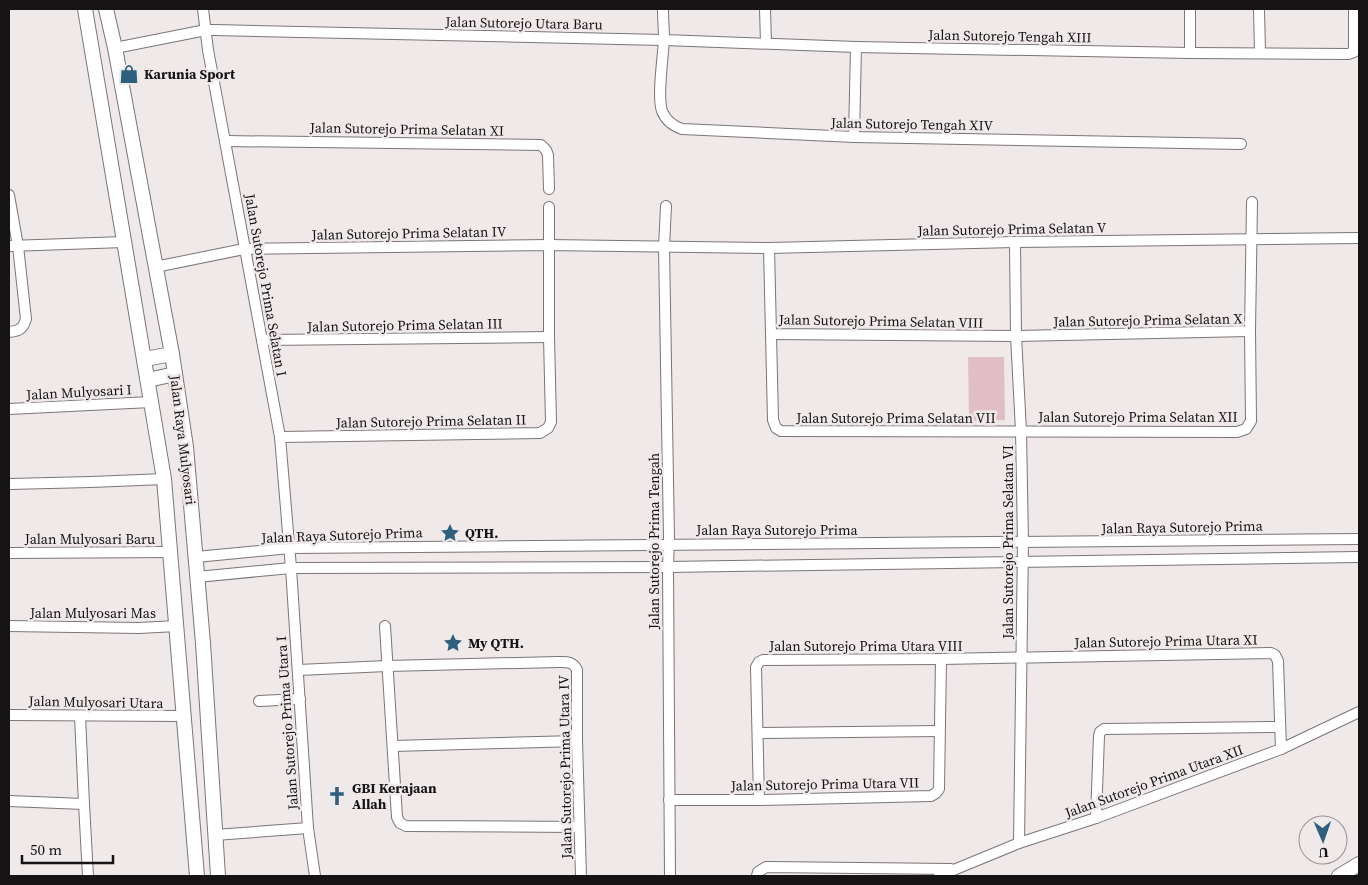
<svg xmlns="http://www.w3.org/2000/svg" width="1368" height="885" viewBox="0 0 1368 885" font-family="'Source Serif 4',serif">
<style>
.green{fill:#e1bec5}
.lines{fill:none;stroke-linecap:round;stroke-linejoin:round}
.stream{stroke:#93b4c8;stroke-width:4}
.street-casing{stroke:#7b7576;stroke-width:12}
.secondary-casing{stroke:#7b7576;stroke-width:16}
.street{stroke:#fff;stroke-width:10}
.secondary{stroke:#fff;stroke-width:14}
.labels{text-anchor:middle;stroke-width:5;stroke-linejoin:round;paint-order:stroke}
.street-label{font-size:14px;fill:#151313;stroke:#f0e9ea}
.poi-label{font-size:14px;font-weight:bold;fill:#151313;stroke:#f0e9ea;text-anchor:start}
</style>
<rect width="100%" height="100%" fill="#f0e9ea"/>
<path class="green" d="M968,357H1004L1005,420L969,421Z"/>
<g class="lines">
<path class="stream" d="M1357,876L1359,874"/>
<g class="street-casing">
<g id="street">
<path d="M203,9L208,50L280,437L291,568L308,828L315,876"/>
<path d="M663,9C663,19 664,30 664,40C663,57 657,97 662,111C666,121 673,126 682,129L854,137L1241,144"/>
<path d="M765,9L766,43"/>
<path d="M1190,9V53"/>
<path d="M1259,9L1260,53"/>
<path d="M115,48L206,30H214L664,40L856,47L1190,53L1348,54L1354,52V9"/>
<path d="M854,137L856,47"/>
<path d="M226,141L541,145L546,150L548,155L549,189"/>
<path d="M9,195L18,246L26,319C23,329 19,331 9,332"/>
<path d="M666,206L664,247L669,538L668,567L670,876"/>
<path d="M1015,242L1016,336L1021,431L1023,542L1019,843"/>
<path d="M9,246L124,242"/>
<path d="M769,248L771,334L1016,336L1250,331L1252,202"/>
<path d="M155,267L244,249L548,245L769,248L1015,242L1359,238"/>
<path d="M771,334L773,420L776,428L781,431L1237,432L1246,429L1251,421L1250,331"/>
<path d="M262,340L549,337"/>
<path d="M9,409L151,402"/>
<path d="M280,437L540,433L548,428L551,422L549,337V207"/>
<path d="M9,484L91,482L164,479"/>
<path d="M9,553L171,552"/>
<path d="M196,557L290,548L1359,539"/>
<path d="M197,577L291,568L668,567L1359,557"/>
<path d="M9,626L139,628L177,626"/>
<path d="M385,626L397,817L400,823L406,826L579,827"/>
<path d="M298,670L387,666L558,662C566,662 573,661 577,670V741L581,876"/>
<path d="M259,701L300,699"/>
<path d="M9,715L184,716"/>
<path d="M80,716L84,804L88,876"/>
<path d="M759,733L939,731"/>
<path d="M393,746L577,741"/>
<path d="M669,800H759L931,796L936,793L939,789L941,659"/>
<path d="M759,800L756,667L759,662L763,660L941,659L1271,653L1275,655L1278,661L1281,749"/>
<path d="M9,801L84,804"/>
<path d="M1096,818L1099,736L1100,732L1104,729L1279,727"/>
<path d="M215,835L308,828"/>
<path d="M757,876L758,872L766,867L951,869"/>
<path d="M939,876L1019,843L1096,818L1281,749L1359,712"/>
</g>
</g>
<g class="secondary-casing">
<g id="secondary">
<path d="M85,9L164,479L197,876"/>
<path d="M106,9L115,48L172,354L186,447L203,643L218,876"/>
<path d="M145,359L172,354"/>
<path d="M148,380L175,374"/>
<path d="M1339,876L1359,864"/>
</g>
</g>
<use href="#street" class="street"/>
<use href="#secondary" class="secondary"/>
</g>
<defs>
<g id="shop-bare" transform="scale(1.5)"><path d="M-5-2.5h2.3a2.7 3.5 0 0 1 5.4 0H5L5.5 6h-11ZM-1.5-2.5h3a1.5 2.3 0 0 0-3 0Z" fill="#2d607d" stroke="#f0e9ea" stroke-width="2.5" paint-order="stroke"/></g>
<g id="sight-bare" transform="scale(1.5)"><path d="M0-6L1.8-2.2L6-1.7L2.9 1.2L3.7 5.4L0 3.3L-3.7 5.4L-2.9 1.2L-6-1.7L-1.8-2.2Z" fill="#2d607d" stroke="#f0e9ea" stroke-width="2.5" paint-order="stroke"/></g>
<g id="church-bare" transform="scale(1.5)"><path d="M-1.2-6h2.4v3.5h3.3v2.4h-3.3V6h-2.4V-.1h-3.3v-2.4h3.3Z" fill="#2d607d" stroke="#f0e9ea" stroke-width="2.5" paint-order="stroke"/></g>
</defs>
<g fill-rule="evenodd">
<use href="#shop-bare" x="129" y="74"/>
<use href="#sight-bare" x="450" y="533"/>
<use href="#sight-bare" x="453" y="643"/>
<use href="#church-bare" x="337" y="796"/>
</g>
<g class="labels">
<g class="street-label">
<text transform="translate(524 23) rotate(1)" y="5">Jalan Sutorejo Utara Baru</text>
<text transform="translate(1010 36) rotate(1)" y="5">Jalan Sutorejo Tengah XIII</text>
<text transform="translate(912 124) rotate(1)" y="5">Jalan Sutorejo Tengah XIV</text>
<text transform="translate(407 129) rotate(1)" y="5">Jalan Sutorejo Prima Selatan XI</text>
<text transform="translate(1012 229) rotate(-1)" y="5">Jalan Sutorejo Prima Selatan V</text>
<text transform="translate(409 233) rotate(-1)" y="5">Jalan Sutorejo Prima Selatan IV</text>
<text transform="translate(266 285) rotate(80)" y="5">Jalan Sutorejo Prima Selatan I</text>
<text transform="translate(1148 320) rotate(-1)" y="5">Jalan Sutorejo Prima Selatan X</text>
<text transform="translate(881 321) rotate(1)" y="5">Jalan Sutorejo Prima Selatan VIII</text>
<text transform="translate(405 325) rotate(-1)" y="5">Jalan Sutorejo Prima Selatan III</text>
<text transform="translate(79 392) rotate(-3)" y="5">Jalan Mulyosari I</text>
<text x="1138" y="422">Jalan Sutorejo Prima Selatan XII</text>
<text x="896" y="423">Jalan Sutorejo Prima Selatan VII</text>
<text transform="translate(431 421) rotate(-1)" y="5">Jalan Sutorejo Prima Selatan II</text>
<text transform="translate(183 440) rotate(83)" y="5">Jalan Raya Mulyosari</text>
<text transform="translate(1182 527) rotate(-1)" y="5">Jalan Raya Sutorejo Prima</text>
<text x="777" y="535">Jalan Raya Sutorejo Prima</text>
<text transform="translate(342 535) rotate(-2)" y="5">Jalan Raya Sutorejo Prima</text>
<text x="90" y="544">Jalan Mulyosari Baru</text>
<text transform="translate(654 541) rotate(-90)" y="5">Jalan Sutorejo Prima Tengah</text>
<text transform="translate(1008 542) rotate(-90)" y="5">Jalan Sutorejo Prima Selatan VI</text>
<text x="93" y="618">Jalan Mulyosari Mas</text>
<text transform="translate(1166 641) rotate(-1)" y="5">Jalan Sutorejo Prima Utara XI</text>
<text x="866" y="651">Jalan Sutorejo Prima Utara VIII</text>
<text transform="translate(96 702) rotate(1)" y="5">Jalan Mulyosari Utara</text>
<text transform="translate(287 723) rotate(-94)" y="5">Jalan Sutorejo Prima Utara I</text>
<text transform="translate(565 767) rotate(-91)" y="5">Jalan Sutorejo Prima Utara IV</text>
<text transform="translate(1154 781) rotate(-20)" y="5">Jalan Sutorejo Prima Utara XII</text>
<text transform="translate(825 784) rotate(-1)" y="5">Jalan Sutorejo Prima Utara VII</text>
</g>
<g class="poi-label">
<text x="144" y="79">Karunia Sport</text>
<text x="465" y="538">QTH.</text>
<text x="468" y="648">My QTH.</text>
<text x="352" y="793">GBI Kerajaan<tspan x="352" dy="16">Allah</tspan></text>
</g>
</g>
<rect width="1368" height="885" fill="none" stroke="#151313" stroke-width="20"/>
<g transform="translate(1323 840) rotate(178)"><circle r="24" fill="#f0e9ea" stroke="#989394"/>
<path d="M0-4L9 19L0 12L-9 19Z" fill="#2d607d"/>
<text y="-8" font-size="14" font-weight="bold" text-anchor="middle" fill="#151313">U</text>
</g>
<path d="M22 855v8h91v-8" fill="none" stroke="#151313" stroke-width="2.5"/>
<text x="30" y="855" font-size="15" fill="#151313" stroke="#f0e9ea" stroke-width="4" paint-order="stroke">50 m</text>
</svg>
